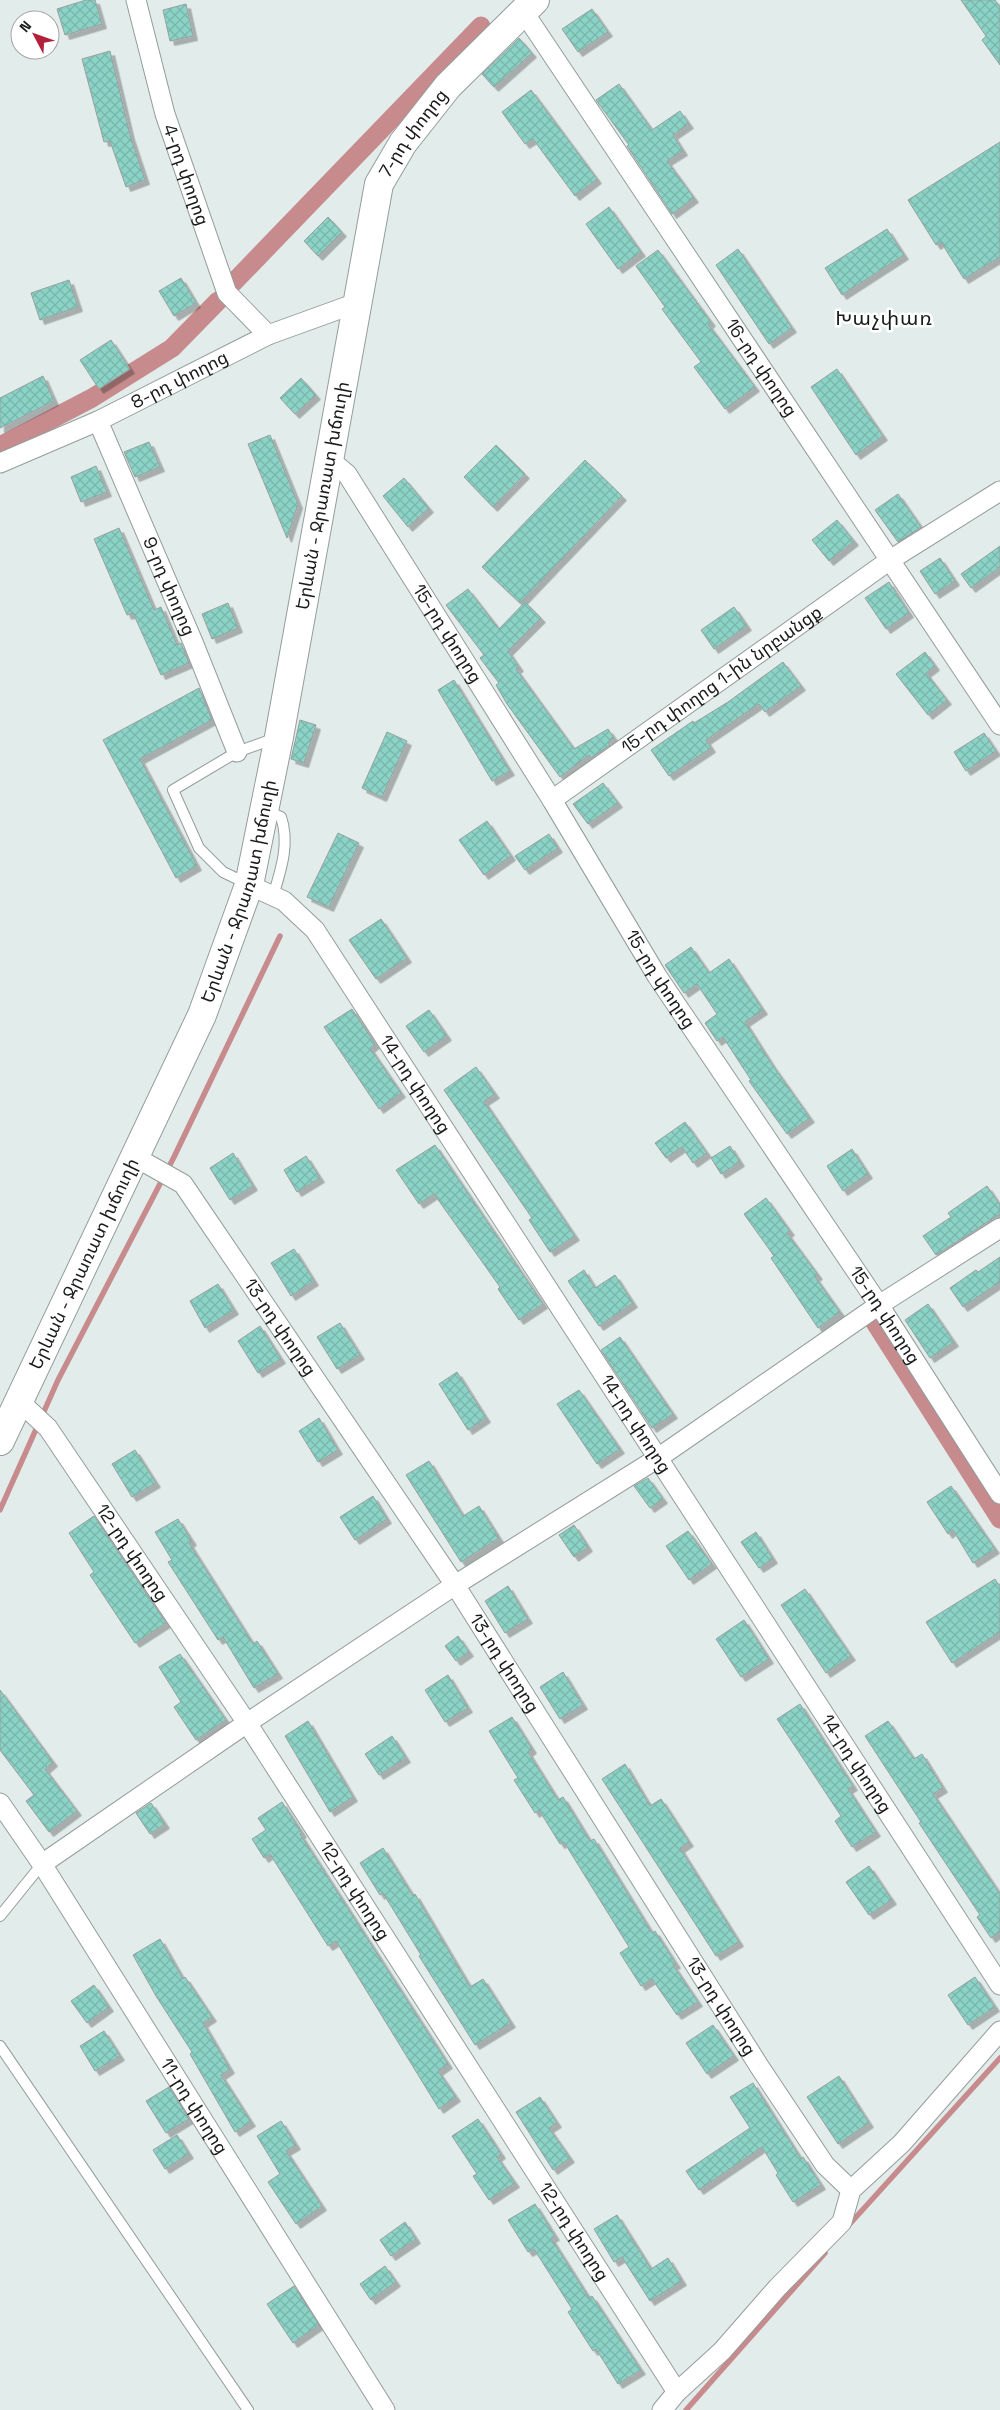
<svg xmlns="http://www.w3.org/2000/svg" width="1000" height="2410" viewBox="0 0 1000 2410" font-family="'Space Grotesk','Noto Sans Armenian',sans-serif">
<style>
.lines{fill:none;stroke-linecap:round;stroke-linejoin:round}
.stream{stroke:#c78b8d;stroke-width:5.5}
.canal{stroke:#c78b8d;stroke-width:19}
.building{fill:url(#building-cross-hatch);stroke:#97a09e;filter:url(#shadow)}
.lane-casing{stroke:#949d9b;stroke-width:12}
.street-casing{stroke:#949d9b;stroke-width:21}
.secondary-casing{stroke:#949d9b;stroke-width:30}
.lane{stroke:#fff;stroke-width:10}
.street{stroke:#fff;stroke-width:19}
.secondary{stroke:#fff;stroke-width:28}
.labels{text-anchor:middle;stroke-width:5;stroke-linejoin:round;paint-order:stroke}
.street-label{font-size:18px;fill:#191c1b;stroke:#fff}
.quarter-label{font-size:20px;letter-spacing:1px;fill:#191c1b;stroke:#fff}
</style>
<defs>
<pattern id="building-cross-hatch" width="8" height="8" patternUnits="userSpaceOnUse" patternTransform="scale(1.25)"><rect width="8" height="8" fill="#8cd3c7"/><path d="M0 0l8 8M0 8l8-8" fill="none" stroke="#78b5aa"/></pattern>
<filter id="shadow"><feDropShadow dx="4.5" dy="4.5" stdDeviation="0" flood-color="#0004"/></filter>
</defs>
<rect width="100%" height="100%" fill="#e2ecea"/>
<g class="lines">
<g class="stream">
<path d="M0,1510L58,1380L174,1157L280,936"/>
<path d="M847,2227L1000,2058"/>
<path d="M686,2410L825,2253"/>
</g>
<g class="canal">
<path d="M233,283L481,26"/>
<path d="M0,446L92,398L172,348L218,301"/>
<path d="M874,1321L1000,1519"/>
</g>
</g>
<g class="building">
<path d="M86,0H95L102,24L65,35L57,9Z"/>
<path d="M961,0H995L1000,7V65L982,40L986,36Z"/>
<path d="M186,4L193,36L170,41L163,10Z"/>
<path d="M592,9L608,32L578,52L562,29Z"/>
<path d="M519,38L532,53L494,87L482,74Z"/>
<path d="M110,51L130,135L145,180L126,187L110,141L104,142L82,59Z"/>
<path d="M619,84L652,130L680,111L689,124L673,135L683,151L667,161L694,198L672,214L627,146L629,145L596,100Z"/>
<path d="M531,90L597,179L575,196L533,139L525,144L502,112Z"/>
<path d="M1000,142V257L964,279L941,242L936,245L908,200Z"/>
<path d="M609,207L641,252L618,269L586,224Z"/>
<path d="M328,217L342,232L318,256L304,241Z"/>
<path d="M887,229L904,255L842,295L825,268Z"/>
<path d="M738,249L792,328L769,344L716,265Z"/>
<path d="M658,250L711,322L708,324L755,387L725,409L694,367L701,362L662,309L665,307L636,266Z"/>
<path d="M181,278L196,303L174,316L159,291Z"/>
<path d="M69,280L78,307L40,320L31,293Z"/>
<path d="M111,340L130,369L99,389L80,360Z"/>
<path d="M837,369L883,436L856,455L811,387Z"/>
<path d="M43,376L54,401L0,428V398Z"/>
<path d="M301,378L316,395L295,414L280,398Z"/>
<path d="M270,435L298,504L287,538L248,444Z"/>
<path d="M149,442L160,467L135,477L124,452Z"/>
<path d="M496,445L525,474L493,507L464,477Z"/>
<path d="M585,460L622,496L520,603L482,567Z"/>
<path d="M96,466L107,492L81,502L71,477Z"/>
<path d="M404,478L429,508L408,527L383,496Z"/>
<path d="M898,494L921,527L898,542L875,510Z"/>
<path d="M837,520L854,541L829,561L812,540Z"/>
<path d="M119,528L154,610L161,607L177,645L181,643L189,663L161,675L133,613L127,615L94,539Z"/>
<path d="M1000,546V567L971,588L961,574Z"/>
<path d="M940,558L955,581L935,594L920,571Z"/>
<path d="M889,582L909,613L886,629L865,598Z"/>
<path d="M468,589L499,629L525,602L541,618L508,651L519,667L516,669L574,749L608,729L614,738L608,742L610,745L591,758L589,755L560,777L507,704L496,685L499,683L480,658L484,655L446,605Z"/>
<path d="M228,603L238,628L212,639L202,614Z"/>
<path d="M734,607L747,626L714,649L701,630Z"/>
<path d="M925,652L935,666L926,673L947,700L928,715L896,674Z"/>
<path d="M783,662L801,686L765,712L759,704L706,740L711,748L669,776L651,750L693,721L694,723L728,702Z"/>
<path d="M454,680L510,771L492,781L438,690Z"/>
<path d="M199,688L212,720L140,759L197,866L176,878L103,740Z"/>
<path d="M300,720L316,725L304,763L291,759Z"/>
<path d="M387,732L407,741L382,797L362,788Z"/>
<path d="M984,733L996,751L966,771L954,752Z"/>
<path d="M603,783L618,803L588,824L573,804Z"/>
<path d="M487,821L511,856L484,875L459,840Z"/>
<path d="M338,833L359,843L329,907L307,897Z"/>
<path d="M549,834L558,848L525,870L515,856Z"/>
<path d="M381,919L407,958L376,979L349,940Z"/>
<path d="M691,947L709,973L729,959L763,1010L745,1022L771,1063L810,1118L787,1134L749,1081L751,1080L723,1037L717,1041L705,1023L717,1014L697,984L684,993L665,965Z"/>
<path d="M352,1009L375,1044L370,1048L401,1093L379,1109L324,1027Z"/>
<path d="M429,1010L447,1036L424,1052L406,1026Z"/>
<path d="M476,1067L495,1094L484,1101L575,1236L550,1252L529,1220L532,1218L444,1090Z"/>
<path d="M685,1122L707,1153L693,1163L682,1147L666,1158L655,1143Z"/>
<path d="M435,1145L543,1304L519,1320L498,1289L500,1287L434,1194L419,1204L396,1170Z"/>
<path d="M730,1146L740,1162L721,1174L711,1158Z"/>
<path d="M852,1149L868,1174L843,1191L827,1166Z"/>
<path d="M233,1153L253,1186L230,1200L210,1168Z"/>
<path d="M306,1156L320,1178L297,1192L284,1170Z"/>
<path d="M987,1186L1000,1205V1214L936,1255L923,1236L951,1217L948,1213Z"/>
<path d="M766,1198L790,1231L787,1233L818,1275L815,1277L840,1312L818,1328L771,1258L774,1256L744,1214Z"/>
<path d="M294,1249L314,1281L291,1296L271,1263Z"/>
<path d="M1000,1257V1282L963,1307L950,1288L976,1270L978,1272Z"/>
<path d="M584,1270L595,1288L615,1275L633,1303L599,1326L568,1281Z"/>
<path d="M218,1284L234,1310L205,1328L190,1301Z"/>
<path d="M928,1304L954,1342L930,1358L905,1320Z"/>
<path d="M340,1323L360,1355L337,1369L317,1337Z"/>
<path d="M260,1326L281,1359L258,1373L238,1341Z"/>
<path d="M620,1337L673,1414L652,1428L601,1350Z"/>
<path d="M457,1372L486,1418L468,1430L439,1384Z"/>
<path d="M579,1390L620,1449L597,1464L557,1404Z"/>
<path d="M319,1418L338,1450L318,1462L299,1431Z"/>
<path d="M135,1450L156,1483L132,1497L112,1464Z"/>
<path d="M429,1461L463,1516L479,1506L499,1538L461,1562L406,1475Z"/>
<path d="M648,1478L663,1499L650,1508L634,1486Z"/>
<path d="M951,1486L995,1549L973,1563L953,1530L948,1534L927,1502Z"/>
<path d="M373,1496L387,1519L355,1540L340,1517Z"/>
<path d="M94,1516L166,1623L135,1643L90,1575L94,1572L69,1533Z"/>
<path d="M178,1519L192,1541L189,1543L253,1644L257,1641L278,1674L254,1688L223,1637L218,1640L168,1562L172,1560L155,1532Z"/>
<path d="M574,1525L588,1547L574,1557L559,1535Z"/>
<path d="M688,1531L712,1564L689,1580L666,1546Z"/>
<path d="M756,1532L773,1559L759,1568L741,1542Z"/>
<path d="M995,1579L1000,1587V1632L952,1663L926,1622Z"/>
<path d="M508,1586L528,1619L505,1633L485,1601Z"/>
<path d="M805,1589L851,1656L826,1673L781,1605Z"/>
<path d="M744,1620L769,1659L741,1677L716,1639Z"/>
<path d="M458,1636L469,1652L456,1661L445,1646Z"/>
<path d="M180,1654L226,1720L196,1740L174,1707L181,1702L159,1667Z"/>
<path d="M563,1672L583,1705L560,1719L540,1687Z"/>
<path d="M448,1675L468,1708L445,1722L425,1690Z"/>
<path d="M0,1690L53,1762L45,1769L77,1811L49,1832L26,1801L34,1795L0,1750Z"/>
<path d="M800,1704L853,1786L848,1789L876,1832L852,1847L835,1821L841,1816L777,1719Z"/>
<path d="M512,1717L532,1749L528,1752L558,1800L563,1797L590,1841L594,1839L652,1933L655,1931L676,1964L673,1965L698,2002L677,2015L652,1979L641,1986L620,1953L629,1947L564,1842L560,1844L539,1810L535,1813L514,1780L518,1778L489,1731Z"/>
<path d="M308,1721L353,1797L330,1812L285,1736Z"/>
<path d="M888,1721L914,1759L922,1754L943,1788L933,1794L1000,1894V1932L991,1938L977,1917L980,1915L919,1823L921,1822L865,1736Z"/>
<path d="M392,1736L406,1758L379,1775L365,1754Z"/>
<path d="M625,1764L650,1806L661,1799L689,1842L680,1848L739,1942L716,1956L602,1779Z"/>
<path d="M282,1802L302,1833L300,1834L448,2064L438,2071L456,2097L439,2109L336,1941L328,1946L270,1854L264,1858L252,1839L266,1830L258,1818Z"/>
<path d="M151,1803L165,1824L150,1834L136,1813Z"/>
<path d="M383,1848L413,1896L415,1894L470,1987L483,1979L511,2023L475,2045L419,1956L421,1955L383,1893L380,1895L360,1863Z"/>
<path d="M869,1866L892,1900L869,1915L846,1882Z"/>
<path d="M160,1939L183,1979L185,1977L212,2017L203,2023L230,2069L221,2075L251,2122L235,2132L190,2054L192,2052L156,1996L133,1955Z"/>
<path d="M975,1977L995,2007L968,2025L948,1995Z"/>
<path d="M94,1985L109,2007L87,2023L71,2001Z"/>
<path d="M713,2025L734,2056L707,2074L686,2043Z"/>
<path d="M104,2031L120,2056L95,2071L80,2046Z"/>
<path d="M839,2076L869,2123L838,2144L807,2097Z"/>
<path d="M753,2083L801,2159L803,2157L821,2185L793,2202L776,2175L778,2173L762,2147L699,2190L686,2171L750,2128L730,2097Z"/>
<path d="M169,2087L189,2119L166,2133L146,2101Z"/>
<path d="M540,2097L557,2123L549,2128L570,2158L553,2170L516,2112Z"/>
<path d="M478,2119L501,2154L497,2157L515,2183L489,2200L473,2176L477,2174L452,2136Z"/>
<path d="M281,2121L296,2145L286,2151L322,2206L296,2224L268,2182L280,2174L257,2136Z"/>
<path d="M177,2135L189,2154L165,2169L153,2150Z"/>
<path d="M535,2204L555,2236L551,2238L589,2298L592,2296L641,2370L618,2384L596,2349L593,2351L568,2312L572,2309L534,2249L528,2252L508,2220Z"/>
<path d="M617,2215L651,2269L668,2258L682,2281L650,2301L622,2257L614,2262L594,2229Z"/>
<path d="M405,2222L416,2239L391,2256L380,2240Z"/>
<path d="M385,2266L396,2282L371,2300L360,2284Z"/>
<path d="M294,2286L319,2325L293,2343L267,2304Z"/>
</g>
<g class="lines">
<g class="lane-casing">
<g id="lane">
<path d="M265,810L281,817C290,843 281,870 273,896"/>
<path d="M248,884L223,872L199,848L173,790L237,752L276,738"/>
<path d="M0,1916L42,1864"/>
<path d="M0,2046L248,2410"/>
</g>
</g>
<g class="street-casing">
<g id="street">
<path id="s1" d="M136,0L165,114L227,293L268,335"/>
<path id="s2" d="M523,11L1000,725"/>
<path id="s3" d="M98,421L193,642L237,752"/>
<path id="s4" d="M329,459L347,474L552,800L657,976L879,1305L1000,1494"/>
<path id="s5" d="M0,463L98,421L268,335L359,302"/>
<path id="s6" d="M552,800L890,560L1000,491"/>
<path id="s7" d="M249,885L284,901L315,930L1000,1985"/>
<path id="s8" d="M135,1157L183,1184L455,1585L759,2066L825,2165L851,2190"/>
<path id="s9" d="M19,1401L48,1428L247,1723L677,2392"/>
<path id="s10" d="M0,1803L42,1864L385,2410"/>
<path d="M42,1864L247,1723L455,1585L658,1458L879,1305L1000,1228"/>
<path d="M662,2410L677,2392L722,2351L778,2287L842,2222L851,2190L902,2143L1000,2031"/>
</g>
</g>
<g class="secondary-casing">
<g id="secondary">
<path id="s11" d="M0,1441L202,1015L249,885L279,737L379,184L403,143L448,86L535,0"/>
</g>
</g>
<use href="#lane" class="lane"/>
<use href="#street" class="street"/>
<use href="#secondary" class="secondary"/>
</g>
<g class="labels">
<g class="street-label">
<text dy="6" stroke="none"><textPath href="#s11" startOffset="1384">7-րդ փողոց</textPath></text>
<text dy="6" stroke="none"><textPath href="#s1" startOffset="182">4-րդ փողոց</textPath></text>
<text dy="6" stroke="none"><textPath href="#s2" startOffset="429">16-րդ փողոց</textPath></text>
<text dy="6" stroke="none"><textPath href="#s5" startOffset="198">8-րդ փողոց</textPath></text>
<text dy="6" stroke="none"><textPath href="#s11" startOffset="1006">Երևան - Ջրառատ խճուղի</textPath></text>
<text dy="6" stroke="none"><textPath href="#s3" startOffset="180">9-րդ փողոց</textPath></text>
<text dy="6" stroke="none"><textPath href="#s4" startOffset="212">15-րդ փողոց</textPath></text>
<text dy="6" stroke="none"><textPath href="#s6" startOffset="208">15-րդ փողոց 1-ին նրբանցք</textPath></text>
<text dy="6" stroke="none"><textPath href="#s11" startOffset="601">Երևան - Ջրառատ խճուղի</textPath></text>
<text dy="6" stroke="none"><textPath href="#s4" startOffset="618">15-րդ փողոց</textPath></text>
<text dy="6" stroke="none"><textPath href="#s7" startOffset="265">14-րդ փողոց</textPath></text>
<text dy="6" stroke="none"><textPath href="#s11" startOffset="196">Երևան - Ջրառատ խճուղի</textPath></text>
<text dy="6" stroke="none"><textPath href="#s4" startOffset="1022">15-րդ փողոց</textPath></text>
<text dy="6" stroke="none"><textPath href="#s8" startOffset="228">13-րդ փողոց</textPath></text>
<text dy="6" stroke="none"><textPath href="#s7" startOffset="670">14-րդ փողոց</textPath></text>
<text dy="6" stroke="none"><textPath href="#s9" startOffset="190">12-րդ փողոց</textPath></text>
<text dy="6" stroke="none"><textPath href="#s8" startOffset="632">13-րդ փողոց</textPath></text>
<text dy="6" stroke="none"><textPath href="#s7" startOffset="1075">14-րդ փողոց</textPath></text>
<text dy="6" stroke="none"><textPath href="#s9" startOffset="595">12-րդ փողոց</textPath></text>
<text dy="6" stroke="none"><textPath href="#s8" startOffset="1038">13-րդ փողոց</textPath></text>
<text dy="6" stroke="none"><textPath href="#s10" startOffset="360">11-րդ փողոց</textPath></text>
<text dy="6" stroke="none"><textPath href="#s9" startOffset="1000">12-րդ փողոց</textPath></text>
</g>
<g class="quarter-label">
<text x="884" y="325">Խաչփառ</text>
</g>
</g>
<g transform="translate(35 35) rotate(311)"><circle r="24" fill="#ffffff" stroke="#a3a4a4"/>
<path d="M0-4L9 19L0 12L-9 19Z" fill="#b2203c"/>
<text y="-8" font-size="14" font-weight="bold" text-anchor="middle" fill="#191c1b">N</text>
</g>
</svg>
